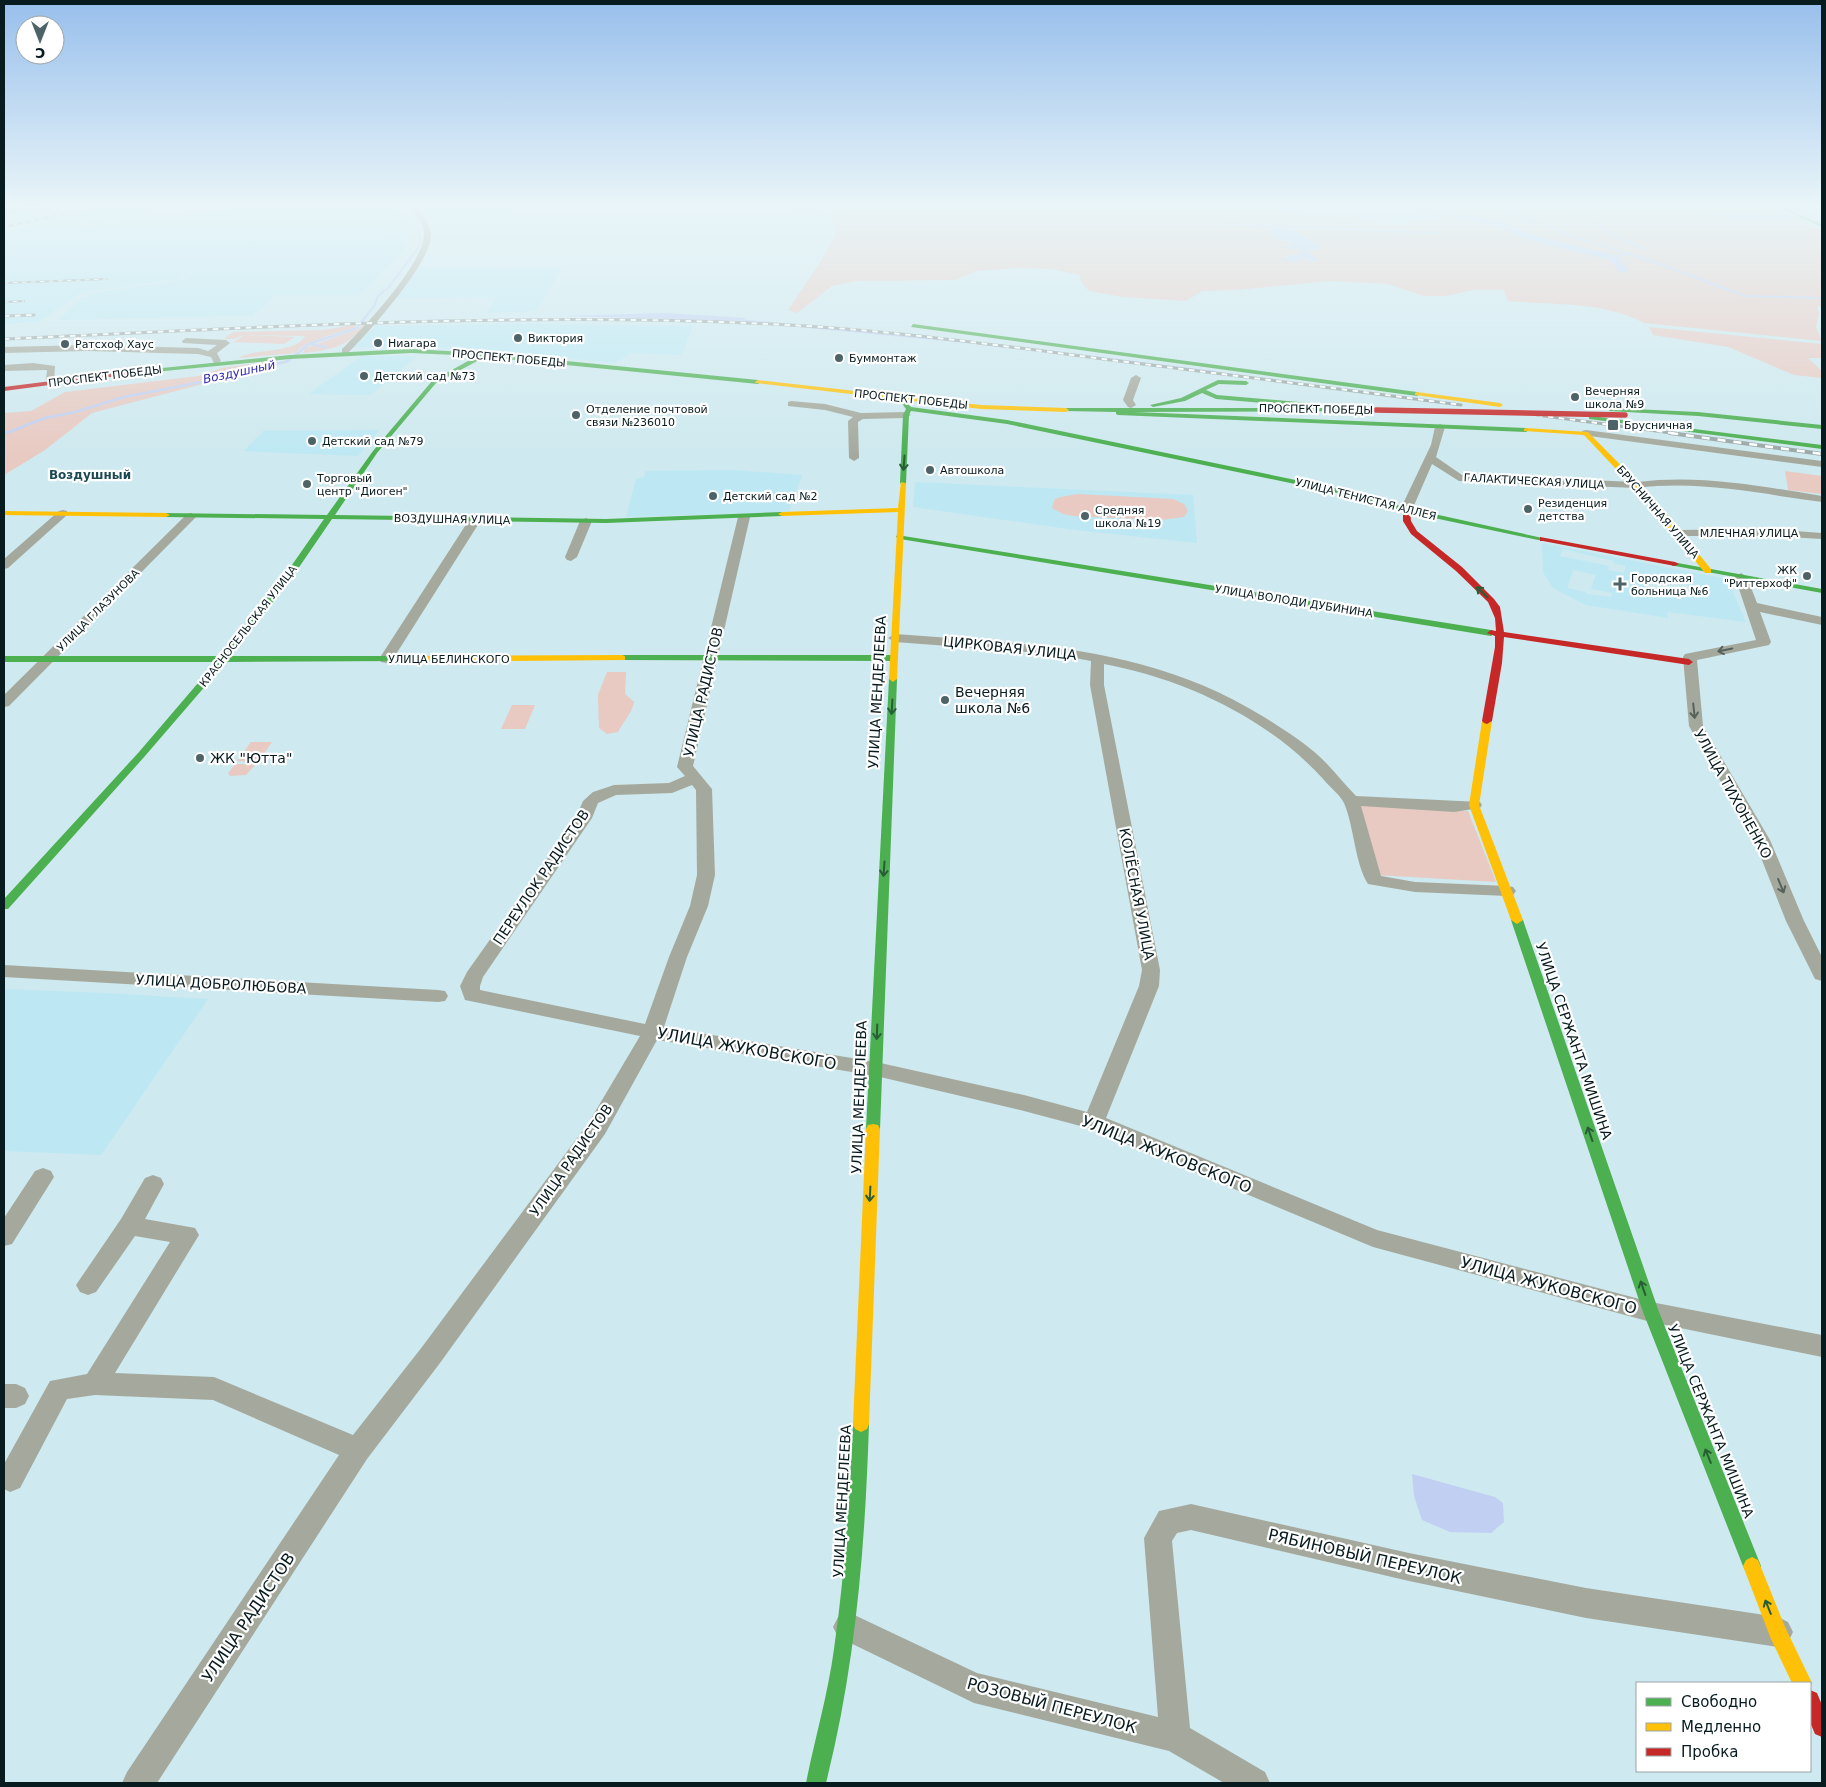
<svg xmlns="http://www.w3.org/2000/svg" width="1826" height="1787" viewBox="0 0 1826 1787" font-family="'DejaVu Sans',sans-serif">
<style>
.built{fill:#bde8f3;fill-rule:evenodd}
.green{fill:#e8cac2;fill-rule:evenodd}
.water{fill:#c1d0f2}
.lines{fill:none;stroke-linecap:round;stroke-linejoin:round}
.stream-far1{stroke:#c1d0f2;stroke-width:2}
.stream{stroke:#c1d0f2;stroke-width:2.5}
.river{fill:#c1d0f2;fill-rule:evenodd}
.street{fill:#a5a99d;fill-rule:evenodd}
.fast{fill:#4caf50;fill-rule:evenodd}
.slow{fill:#ffc107;fill-rule:evenodd}
.jam{fill:#c62828;fill-rule:evenodd}
.rail-far2-casing{stroke:#9ba8a7;stroke-width:2}
.rail-far1-casing{stroke:#9ba8a7;stroke-width:3}
.rail-casing{stroke:#9ba8a7;stroke-width:4}
.rail-far2{stroke:#fff;stroke-width:1;stroke-dasharray:4.5;stroke-linecap:butt}
.rail-far1{stroke:#fff;stroke-width:2;stroke-dasharray:5.5;stroke-linecap:butt}
.rail{stroke:#fff;stroke-width:2.5;stroke-dasharray:8;stroke-linecap:butt}
.jam-bridge{stroke:#c62828;stroke-width:5.5}
.oneway{stroke:#275e35}
.oneway2{stroke:#56625e}
.poi-dot{fill:#4d6368;stroke:#fff;stroke-width:2}
.labels{text-anchor:middle;stroke-width:4.5;stroke-linejoin:round;paint-order:stroke}
.far-poi-label{font-size:11px;fill:#081b1f;stroke:#fff;text-anchor:start}
.far-street-label{font-size:11px;fill:#081b1f;stroke:#fff}
.far-water-label{font-size:12px;font-style:italic;fill:#2f29aa;stroke:#fff}
.far-neighbourhood-label{font-size:12px;font-weight:bold;fill:#1b4953;stroke:#fff}
.street-label{font-size:14px;fill:#081b1f;stroke:#fff}
.poi-label{font-size:14px;fill:#081b1f;stroke:#fff;text-anchor:start}
.near-street-label{font-size:16px;fill:#081b1f;stroke:#fff}
</style>
<rect width="100%" height="100%" fill="#cee9ef"/>
<g class="built">
<path d="M25,206H75L4,217V209Z"/>
<path d="M107,206H136L153,210L77,222L80,227L261,206H397L409,229L327,243L408,231L404,250L360,295H276L252,316L58,320L83,297L95,293L188,279L175,271L183,278L80,293L39,322L4,324V232Z"/>
<path d="M420,206H899L769,209L540,208L512,209L500,213L426,215Z"/>
<path d="M416,268H562L536,311L487,313L496,297L394,298Z"/>
<path d="M530,324L693,326L683,352L680,355L631,353L615,363L479,349L352,347L376,326Z"/>
<path d="M362,356H417L371,395L309,394Z"/>
<path d="M379,430L358,456L244,451L263,431Z"/>
<path d="M733,470L802,475L789,512L626,517L636,479L644,477L646,471Z"/>
<path d="M915,482L1193,495L1197,543L1075,530L913,507Z"/>
<path d="M1542,543L1727,579L1746,622L1667,612L1668,618L1586,605L1553,588L1543,572ZM1563,549L1614,561L1613,563L1626,566L1624,573L1608,570L1609,566L1560,556ZM1573,570L1596,575L1591,589L1612,593L1611,597L1586,594V592L1567,588ZM1649,577L1701,588L1700,595L1647,587Z"/>
<path d="M4,989L105,993L208,999L101,1155L4,1151Z"/>
</g>
<g class="green">
<path d="M911,206H1258L1306,216L1358,217L1371,222L1393,224L1442,219L1438,215L1409,208L1413,206H1769L1822,230V307L1817,306L1819,313L1816,327L1822,341L1644,323C1604,301 1553,305 1508,301L1503,290H1473L1446,296H1424L1388,284L1330,281L1237,290L1202,291L1186,301L1123,297L1089,291L1081,282L1080,275L1051,269L1017,268L977,271L955,280L857,281L832,286L797,313L788,310L822,259L837,231L832,217L833,210ZM1692,213L1781,214L1792,221L1740,220ZM1267,227C1292,227 1301,233 1320,248L1306,251L1316,262L1303,259L1295,262L1283,257L1302,253L1299,249L1280,246L1293,245L1288,241L1274,238Z"/>
<path d="M358,324L354,328C342,332 301,342 296,353L238,358C254,348 296,354 305,336L244,335L234,339H224L233,332L324,330Z"/>
<path d="M363,325H366C345,347 333,350 303,353L305,348L358,329Z"/>
<path d="M1649,327L1822,344V358H1808L1822,371V378L1794,375L1728,347L1653,335Z"/>
<path d="M245,335L295,337L284,344L233,342Z"/>
<path d="M262,362H287L92,413L45,450L4,475V413L31,411L65,392L198,376L222,368Z"/>
<path d="M1785,471L1822,476V494L1788,490Z"/>
<path d="M1078,494L1173,499L1184,504L1188,511L1184,517L1161,520L1073,516L1063,514L1052,508L1054,500L1060,497Z"/>
<path d="M607,672H626L625,694L634,702C632,713 623,722 618,732L607,734L599,728L598,695Z"/>
<path d="M512,705H535L525,729H501Z"/>
<path d="M251,742H272L258,762L237,761Z"/>
<path d="M235,764H256L246,775L230,776L228,773Z"/>
<path d="M1357,805L1468,811L1496,882L1376,875Z"/>
</g>
<g class="water">
<path d="M1692,213L1782,214L1793,221L1740,220Z"/>
<path d="M1267,227L1290,228L1318,245L1320,248L1307,251L1318,261L1303,259L1295,262L1279,259L1302,253L1299,249L1280,247L1293,245L1288,241L1274,238Z"/>
<path d="M664,313L733,317L744,318L746,321L565,316Z"/>
<path d="M1412,1474L1495,1497L1503,1503L1504,1522L1491,1533L1450,1532L1422,1520L1414,1496Z"/>
</g>
<g class="lines">
<g class="stream-far1">
<path d="M1488,206L1535,224"/>
<path d="M1498,206L1578,238L1657,263L1745,296L1822,298"/>
<path d="M1570,206L1615,236L1644,249"/>
<path d="M1783,206L1822,223"/>
<path d="M790,209L911,206"/>
<path d="M1578,212L1692,213"/>
<path d="M1222,224L1437,233"/>
<path d="M1612,257L1625,255"/>
<path d="M374,307L378,296L388,288L419,247L420,236L414,216L408,206"/>
</g>
<g class="stream">
<path d="M746,321L969,342L1214,372"/>
<path d="M310,344L326,347"/>
<path d="M4,434L45,418L75,412L124,397L227,377L288,361L309,344L357,328L374,306"/>
</g>
<path class="river" d="M1436,206H1446L1442,210L1502,222L1536,236L1618,256L1628,270L1623,273L1619,272L1610,260L1528,240L1495,226L1429,213V209Z"/>
<g class="street">
<path d="M33,206H45L4,214V210Z"/>
<path d="M411,206H417C421,213 430,225 431,233C434,260 368,333 348,353H342V349C363,329 425,262 424,234C424,225 415,214 411,206Z"/>
<path d="M186,338L226,340L230,343L217,353L221,361L217,364L214,363L211,357L198,354L87,351L4,353V347L87,345L198,348L208,351L217,345L183,343L182,341Z"/>
<path d="M33,363L55,366L54,382L46,380L47,370L4,371V365Z"/>
<path d="M1136,375L1141,378L1133,400L1136,405L1131,408L1128,407L1123,400L1131,378Z"/>
<path d="M791,401L825,404L861,413L906,412L911,415L906,418L863,419L858,422L859,458L854,461L849,458L848,421L853,417L825,410L788,406V402Z"/>
<path d="M1440,424L1445,427L1436,457L1462,475L1637,482C1700,474 1760,486 1822,496V502C1760,494 1701,480 1637,488L1459,481L1432,464L1412,510L1406,513L1402,512L1400,510L1431,445L1435,427Z"/>
<path d="M1586,430L1822,461V467L1582,435V431Z"/>
<path d="M63,510L67,511V515L8,568L4,569V559L59,511Z"/>
<path d="M191,513L197,516L195,518L9,706L4,707V695L187,514Z"/>
<path d="M744,514L750,517L693,766L712,789L715,875L708,906L687,957L664,1027L876,1062L1024,1095L1087,1112L1139,986L1142,970L1090,685L1091,661L1053,654L895,642L888,638L895,634C1027,644 1148,645 1264,717C1283,729 1304,742 1320,757C1333,769 1344,784 1356,796L1480,802L1482,805L1480,808L1454,812L1361,806L1381,876L1415,882L1507,886L1513,887L1516,891L1513,895L1507,896L1415,892L1368,884C1355,864 1354,826 1344,803C1340,795 1330,787 1324,780C1269,719 1185,679 1104,664V685L1160,970L1159,986L1106,1118L1377,1230L1651,1302L1822,1335V1357L1651,1322L1373,1247L1088,1128L1024,1111L876,1076L657,1040L605,1134L440,1363L367,1459L157,1783H122L127,1772L339,1455L213,1400L95,1395L67,1399L20,1488L10,1492L4,1489V1464L50,1381L87,1374L170,1242L135,1236L96,1292L88,1295L80,1292L76,1285L121,1219L145,1178L153,1175L161,1178L164,1184L145,1219L195,1228L199,1235L115,1373L214,1377L353,1435L422,1347L589,1122L640,1036L465,1000L460,986L467,972L576,818L583,801L593,792L614,785L669,783L685,776L677,767L738,517ZM692,785L696,790L697,875L690,906L669,957L645,1024L480,990V986L483,977L592,818L598,803L616,795L672,793Z"/>
<path d="M475,517L481,520L393,659L386,663L381,662L379,659L469,520Z"/>
<path d="M586,518L592,521L577,557L571,561L567,560L565,557L580,521Z"/>
<path d="M1768,529L1822,533V539L1768,536H1677L1671,533L1677,530Z"/>
<path d="M1741,573L1747,577L1757,603L1822,617V625L1760,612L1771,642L1769,645L1697,660L1703,726L1770,840L1804,921L1822,957V981L1815,979L1786,921L1754,840L1689,726L1683,657L1685,654L1756,640L1735,577Z"/>
<path d="M4,965L438,990L445,991L448,996L445,1001L438,1002L4,977Z"/>
<path d="M43,1168L51,1171L54,1177L12,1244L4,1246V1218L35,1171Z"/>
<path d="M4,1384H16L25,1388L29,1396L25,1404L16,1408H4Z"/>
<path d="M1191,1504L1409,1553L1586,1588L1778,1617L1788,1622L1793,1632L1788,1642L1778,1647L1586,1618L1409,1581L1191,1530L1177,1533L1172,1541L1190,1728L1265,1772L1270,1783H1224L1169,1751L974,1703L838,1637L833,1627L838,1617L848,1612L977,1673L1158,1717L1144,1538L1159,1511Z"/>
</g>
<g class="fast">
<path d="M1775,206H1779L1822,225V227Z"/>
<path d="M913,324L1417,392L1420,394L1417,396L911,327Z"/>
<path d="M411,349L484,353L758,380L761,382L758,384L485,357L436,383L377,453L335,515L606,519L782,512L786,514L782,516L606,523L332,519L291,579L230,656H396L399,657V661L226,662L145,756L8,909H4V899L139,752L216,662H4V656H221L285,575L324,519L166,517H163V513L327,515L373,451L432,381L477,356L411,353L290,359L154,372L152,369L290,355Z"/>
<path d="M1218,380L1246,381L1249,383L1246,385L1219,384L1206,390L1217,395L1311,403L1314,405L1311,407L1216,399L1202,393L1185,401L1153,407L1150,405L1181,398Z"/>
<path d="M911,394L914,396L909,405L911,407L1007,420L1344,490L1407,508L1547,539L1543,541L1406,512L1343,494L1007,424L911,411L909,415L906,483L903,485L900,483L903,415L906,409L903,405Z"/>
<path d="M1066,408H1376L1378,409V411L1135,412L1526,428L1529,430L1526,432L1118,415L1116,414V412L1064,411L1063,410Z"/>
<path d="M1611,408L1698,412L1822,425V429L1698,416L1609,411V409Z"/>
<path d="M1591,416L1822,445V449L1589,419V417Z"/>
<path d="M897,535L1491,630L1495,633L1491,636L900,539L896,537Z"/>
<path d="M1672,562L1822,589V593L1675,566H1672Z"/>
<path d="M622,655H894L898,658L894,661L619,660V656Z"/>
<path d="M893,676L897,679L880,1129L878,1133L873,1134L868,1133L866,1129L889,679Z"/>
<path d="M1517,916L1523,920L1659,1312L1761,1566L1758,1572L1752,1575L1746,1572L1743,1566L1643,1312L1511,920Z"/>
<path d="M861,1416L867,1419L869,1424C865,1546 856,1664 826,1783H806C815,1738 828,1694 834,1649C845,1574 849,1499 853,1424L855,1419Z"/>
</g>
<g class="slow">
<path d="M758,380L981,405L1066,408L1069,410L1066,412L981,409L756,383L755,382Z"/>
<path d="M1417,392L1500,403L1503,405L1500,407L1415,395V393Z"/>
<path d="M1526,428L1588,432L1655,500L1711,569V573H1705L1649,504L1584,435L1524,431V429Z"/>
<path d="M901,482L906,483L897,679L893,682L889,679L898,512L782,516L778,514L782,512L898,508Z"/>
<path d="M4,511L166,513L170,515L166,517L4,515Z"/>
<path d="M622,655L625,656V660L396,662L392,659L396,656Z"/>
<path d="M1487,718L1492,721L1479,805L1523,920L1517,924L1511,920L1469,805L1482,721Z"/>
<path d="M873,1124L878,1125L880,1129L869,1424L867,1429L861,1432L855,1429L853,1424L866,1129L868,1125Z"/>
<path d="M1752,1557L1758,1560L1785,1627L1812,1683L1810,1688V1683H1792L1771,1639L1743,1566L1746,1560Z"/>
</g>
<g class="jam">
<path d="M154,368L156,371L4,391V387Z"/>
<path d="M1403,508L1410,510L1411,521L1417,531L1462,567L1494,599L1500,607L1504,632L1689,659L1693,662L1689,665L1504,637L1502,663L1492,721L1487,724L1484,723L1482,721L1495,647V636L1487,633L1491,630L1496,631L1495,618L1488,602L1456,571L1411,534L1403,521Z"/>
<path d="M1540,537L1675,562L1679,564L1675,566L1543,541H1540Z"/>
<path d="M1810,1690L1817,1693L1822,1705V1737L1815,1734L1810,1722Z"/>
</g>
<g class="rail-far2-casing">
<g id="rail-far2">
<path d="M4,227L100,206"/>
<path d="M4,283L107,279"/>
<path d="M4,302L24,301"/>
</g>
</g>
<g class="rail-far1-casing">
<g id="rail-far1">
<path d="M4,316L34,315"/>
<path d="M4,339C266,327 528,311 790,325C897,331 1004,346 1111,360C1228,375 1344,389 1461,405"/>
<path d="M1537,415L1679,434"/>
</g>
</g>
<g class="rail-casing">
<path id="rail" d="M1670,433L1822,454"/>
</g>
<use href="#rail-far2" class="rail-far2"/>
<use href="#rail-far1" class="rail-far1"/>
<use href="#rail" class="rail"/>
<path class="jam-bridge" d="M1376,410L1625,415"/>
</g>
<defs><path id="oneway-shaft" d="M-6 0H5M1.5-3L5.5 0L1.5 3" fill="none" stroke-width="1.6" stroke-linecap="round" stroke-linejoin="round" transform="scale(1.25)"/></defs>
<g class="oneway">
<use href="#oneway-shaft" transform="translate(904 463) rotate(94)"/>
<use href="#oneway-shaft" transform="translate(1482 592) rotate(-136)"/>
<use href="#oneway-shaft" transform="translate(892 707) rotate(93)"/>
<use href="#oneway-shaft" transform="translate(884 869) rotate(94)"/>
<use href="#oneway-shaft" transform="translate(877 1032) rotate(92)"/>
<use href="#oneway-shaft" transform="translate(1590 1134) rotate(-109)"/>
<use href="#oneway-shaft" transform="translate(870 1194) rotate(93)"/>
<use href="#oneway-shaft" transform="translate(1643 1288) rotate(-109)"/>
<use href="#oneway-shaft" transform="translate(1708 1456) rotate(-112)"/>
<use href="#oneway-shaft" transform="translate(1768 1607) rotate(-112)"/>
</g>
<g class="oneway2">
<use href="#oneway-shaft" transform="translate(1725 650) rotate(168)"/>
<use href="#oneway-shaft" transform="translate(1694 711) rotate(84)"/>
<use href="#oneway-shaft" transform="translate(1781 886) rotate(68)"/>
</g>
<linearGradient id="sky" x2="0" y2="1"><stop stop-color="#98bfec"/><stop offset="0.45" stop-color="#e9f5f8"/><stop offset="1" stop-color="#e9f5f8" stop-opacity="0"/></linearGradient>
<rect width="1826" height="456" fill="url(#sky)"/>
<g class="poi-dot">
<circle cx="518" cy="338" r="5"/>
<circle cx="378" cy="343" r="5"/>
<circle cx="65" cy="344" r="5"/>
<circle cx="839" cy="358" r="5"/>
<circle cx="364" cy="376" r="5"/>
<circle cx="1575" cy="397" r="5"/>
<circle cx="576" cy="415" r="5"/>
<rect x="1607" y="419" width="12" height="12" rx="2.5"/>
<circle cx="312" cy="441" r="5"/>
<circle cx="930" cy="470" r="5"/>
<circle cx="307" cy="484" r="5"/>
<circle cx="713" cy="496" r="5"/>
<circle cx="1528" cy="509" r="5"/>
<circle cx="1085" cy="516" r="5"/>
<circle cx="1807" cy="576" r="5"/>
<path d="M1617.5 576.5h5v5h5v5h-5v5h-5v-5h-5v-5h5z"/>
<circle cx="945" cy="700" r="5"/>
<circle cx="200" cy="758" r="5"/>
</g>
<g class="labels">
<g class="far-poi-label">
<text x="528" y="342">Виктория</text>
<text x="388" y="347">Ниагара</text>
<text x="75" y="348">Ратсхоф Хаус</text>
<text x="849" y="362">Буммонтаж</text>
<text x="374" y="380">Детский сад №73</text>
<text x="1585" y="395">Вечерняя<tspan x="1585" dy="13">школа №9</tspan></text>
<text x="586" y="413">Отделение почтовой<tspan x="586" dy="13">связи №236010</tspan></text>
<text x="1624" y="429">Брусничная</text>
<text x="322" y="445">Детский сад №79</text>
<text x="940" y="474">Автошкола</text>
<text x="317" y="482">Торговый<tspan x="317" dy="13">центр "Диоген"</tspan></text>
<text x="723" y="500">Детский сад №2</text>
<text x="1538" y="507">Резиденция<tspan x="1538" dy="13">детства</tspan></text>
<text x="1095" y="514">Средняя<tspan x="1095" dy="13">школа №19</tspan></text>
<text x="1797" y="574" text-anchor="end">ЖК<tspan x="1797" dy="13">"Риттерхоф"</tspan></text>
<text x="1631" y="582">Городская<tspan x="1631" dy="13">больница №6</tspan></text>
</g>
<g class="far-street-label">
<text transform="translate(509 358) rotate(5)" y="4">ПРОСПЕКТ ПОБЕДЫ</text>
<text transform="translate(105 376) rotate(-7)" y="4">ПРОСПЕКТ ПОБЕДЫ</text>
<text transform="translate(911 399) rotate(6)" y="4">ПРОСПЕКТ ПОБЕДЫ</text>
<text transform="translate(1316 409) rotate(1)" y="4">ПРОСПЕКТ ПОБЕДЫ</text>
<text transform="translate(1534 481) rotate(3)" y="4">ГАЛАКТИЧЕСКАЯ УЛИЦА</text>
<text transform="translate(1366 499) rotate(14)" y="4">УЛИЦА ТЕНИСТАЯ АЛЛЕЯ</text>
<text transform="translate(1658 512) rotate(49)" y="4">БРУСНИЧНАЯ УЛИЦА</text>
<text transform="translate(452 519) rotate(1)" y="4">ВОЗДУШНАЯ УЛИЦА</text>
<text x="1749" y="537">МЛЕЧНАЯ УЛИЦА</text>
<text transform="translate(1294 601) rotate(9)" y="4">УЛИЦА ВОЛОДИ ДУБИНИНА</text>
<text transform="translate(98 610) rotate(-45)" y="4">УЛИЦА ГЛАЗУНОВА</text>
<text transform="translate(248 626) rotate(-52)" y="4">КРАСНОСЕЛЬСКАЯ УЛИЦА</text>
<text x="449" y="663">УЛИЦА БЕЛИНСКОГО</text>
</g>
<g class="far-water-label">
<text transform="translate(239 372) rotate(-12)" y="4">Воздушный</text>
</g>
<g class="far-neighbourhood-label">
<text x="90" y="479">Воздушный</text>
</g>
<g class="street-label">
<text transform="translate(1010 648) rotate(6)" y="5">ЦИРКОВАЯ УЛИЦА</text>
<text transform="translate(703 692) rotate(-77)" y="5">УЛИЦА РАДИСТОВ</text>
<text transform="translate(877 692) rotate(-87)" y="5">УЛИЦА МЕНДЕЛЕЕВА</text>
<text transform="translate(1733 794) rotate(61)" y="5">УЛИЦА ТИХОНЕНКО</text>
<text transform="translate(541 877) rotate(-56)" y="5">ПЕРЕУЛОК РАДИСТОВ</text>
<text transform="translate(1137 894) rotate(79)" y="5">КОЛЁСНАЯ УЛИЦА</text>
<text transform="translate(221 984) rotate(3)" y="5">УЛИЦА ДОБРОЛЮБОВА</text>
<text transform="translate(1574 1041) rotate(71)" y="5">УЛИЦА СЕРЖАНТА МИШИНА</text>
<text transform="translate(859 1097) rotate(-88)" y="5">УЛИЦА МЕНДЕЛЕЕВА</text>
<text transform="translate(571 1160) rotate(-55)" y="5">УЛИЦА РАДИСТОВ</text>
<text transform="translate(1711 1421) rotate(68)" y="5">УЛИЦА СЕРЖАНТА МИШИНА</text>
<text transform="translate(842 1501) rotate(-87)" y="5">УЛИЦА МЕНДЕЛЕЕВА</text>
</g>
<g class="poi-label">
<text x="955" y="697">Вечерняя<tspan x="955" dy="16">школа №6</tspan></text>
<text x="210" y="763">ЖК "Ютта"</text>
</g>
<g class="near-street-label">
<text transform="translate(747 1048) rotate(10)" y="6">УЛИЦА ЖУКОВСКОГО</text>
<text transform="translate(1167 1154) rotate(22)" y="6">УЛИЦА ЖУКОВСКОГО</text>
<text transform="translate(1549 1285) rotate(15)" y="6">УЛИЦА ЖУКОВСКОГО</text>
<text transform="translate(1365 1556) rotate(13)" y="6">РЯБИНОВЫЙ ПЕРЕУЛОК</text>
<text transform="translate(248 1617) rotate(-56)" y="6">УЛИЦА РАДИСТОВ</text>
<text transform="translate(1052 1705) rotate(15)" y="6">РОЗОВЫЙ ПЕРЕУЛОК</text>
</g>
</g>
<rect width="1826" height="1787" fill="none" stroke="#081b1f" stroke-width="10"/>
<rect x="1636" y="1682" width="175" height="90" fill="#ffffff" stroke="#9ca4a5"/>
<rect x="1646" y="1698" width="25" height="8" fill="#4caf50" stroke="#9ca4a5"/>
<text x="1681" y="1707" font-size="15" fill="#081b1f">Свободно</text>
<rect x="1646" y="1723" width="25" height="8" fill="#ffc107" stroke="#9ca4a5"/>
<text x="1681" y="1732" font-size="15" fill="#081b1f">Медленно</text>
<rect x="1646" y="1748" width="25" height="8" fill="#c62828" stroke="#9ca4a5"/>
<text x="1681" y="1757" font-size="15" fill="#081b1f">Пробка</text>
<g transform="translate(40 40) rotate(180)"><circle r="24" fill="#ffffff" stroke="#9ca4a5"/>
<path d="M0-4L9 19L0 12L-9 19Z" fill="#4d6368"/>
<text y="-8" font-size="14" font-weight="bold" text-anchor="middle" fill="#081b1f">С</text>
</g>
</svg>
